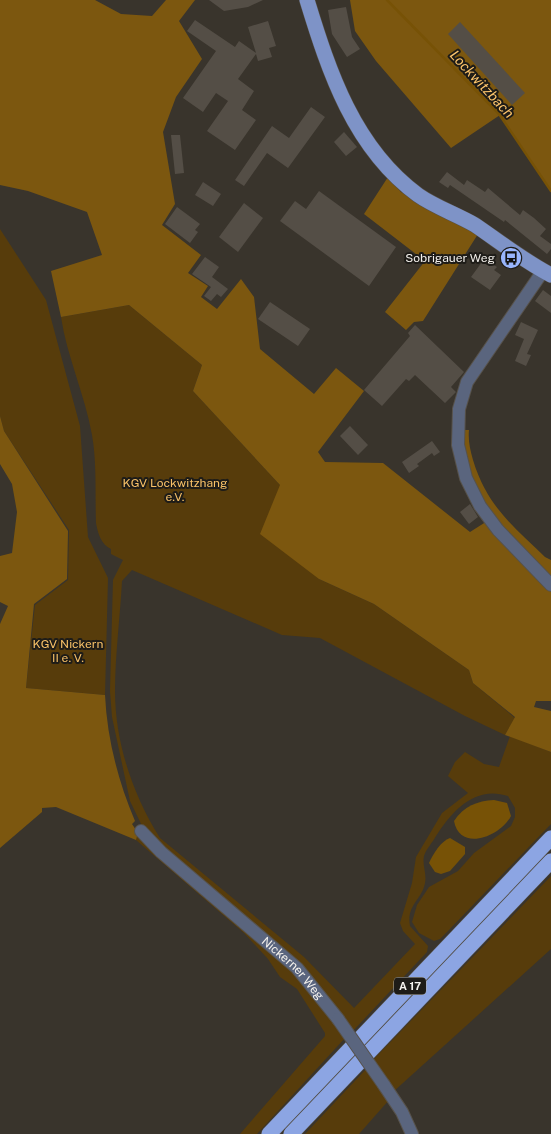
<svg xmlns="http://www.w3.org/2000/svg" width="551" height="1134" viewBox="0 0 551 1134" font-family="'Public Sans',sans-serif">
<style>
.green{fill:#573c0b}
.forest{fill:#7c570f}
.water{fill:#775206}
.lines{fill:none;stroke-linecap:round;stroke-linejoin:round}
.stream{stroke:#775206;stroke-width:2.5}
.building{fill:#544e46}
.minor-casing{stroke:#57524b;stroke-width:14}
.major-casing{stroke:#57524b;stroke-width:16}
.highway-casing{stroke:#57524b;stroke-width:16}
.minor{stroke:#5a657e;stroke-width:12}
.major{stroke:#7e93c7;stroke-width:15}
.highway{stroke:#8ca5e3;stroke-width:15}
.minor-bridge-casing{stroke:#57524b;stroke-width:14;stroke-linecap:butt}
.minor-bridge{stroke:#5a657e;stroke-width:12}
.labels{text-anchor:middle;stroke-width:4;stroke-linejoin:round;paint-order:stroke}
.shield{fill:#1e1c18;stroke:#b4b2ad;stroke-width:1}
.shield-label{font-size:11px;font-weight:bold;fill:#f5f2ed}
.poi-label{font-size:12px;fill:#f5f2ed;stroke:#1e1c18;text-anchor:end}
.park-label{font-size:12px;fill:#f8c167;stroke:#1e1c18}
.street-label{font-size:12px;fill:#f5f2ed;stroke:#1e1c18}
.water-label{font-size:14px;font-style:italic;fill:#fec66c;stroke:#1e1c18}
</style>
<rect width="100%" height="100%" fill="#39342c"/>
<g class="green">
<path d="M0,229L46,300L80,426L88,537L108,578L105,695L26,688L35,605L68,580L69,530L4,431L0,416Z"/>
<path d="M129,305L202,365L193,391L280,485L319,579L374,604L469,670L473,683L515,718L505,735L465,716L320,638L282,635L132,570L122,581C120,618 115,655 115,691C115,743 133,795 160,838L304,957L354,1008L415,944L403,931L400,923L412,883L416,857L442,813L468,793L448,776L455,762L465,752L484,764L499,767L510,736L551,752V824L449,930L440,939L434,941L419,933L412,922L417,905L429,887L458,871L474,853L511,826L515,817V808L508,796C475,785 452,811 436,836C433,842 426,849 424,856C422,865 427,874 425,883C422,900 406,905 410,926L428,946L427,952L352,1032L210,889L143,828L130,801L112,717L110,691L113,580L123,560L111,554V549C101,544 98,534 96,523C95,495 97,463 92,435C85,395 67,357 61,317Z"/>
<path d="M138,833L295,972L345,1038L257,1134H240L325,1036V1033L297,989L280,977L268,959L244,933L136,840Z"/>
<path d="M551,876V949L393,1092L389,1081L373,1060Z"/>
<path d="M367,1068L389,1100L359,1134H305Z"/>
</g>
<g class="forest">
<path d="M0,0H95L121,14L152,16L166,0H195L179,21L202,59L176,97L163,132L175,204L162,225L201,255L188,273L208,286L201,297L217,309L241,279L254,297L260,349L314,394L336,368L364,391L318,452L325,462L383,463L470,532L492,518L475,492L462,436V430H469C468,441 470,449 473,460C487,506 512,525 545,557L551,560V701H536L534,707L551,711V752L505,735L515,717L473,683L469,670L374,604L319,579L260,534L280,485L193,391L202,365L129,305L61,317L51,271L102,255L87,212L28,191L0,185Z"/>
<path d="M350,0H551V191L500,115L451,148L376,61L355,31Z"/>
<path d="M388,177L401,192L478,234L423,321L414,322L406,330L385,312L425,261L364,214Z"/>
<path d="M0,416L4,431L68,531L67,579L34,604L26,688L105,695C107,738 118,781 135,821L132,824L138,833L136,840L56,807L42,808V812L0,848V624L8,606L0,602V556L12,553L17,512L12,484L0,464Z"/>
</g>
<g class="water">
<path d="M494,800L507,803L511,816C501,836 460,853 454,821C464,806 477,801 494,800Z"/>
<path d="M450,838L465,847V854L450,871L441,874L435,872L429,863C433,854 441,841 450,838Z"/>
</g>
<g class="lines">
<path class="stream" d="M387,0L499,114L551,191"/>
</g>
<g class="building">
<path d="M209,0H263L248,7L224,11Z"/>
<path d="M346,7L352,37L360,49L347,57L332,34L328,10Z"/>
<path d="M195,20L235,47L239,41L256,53L248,27L268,21L276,46L269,48L272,57L258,61L256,54L238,79L254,91L242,110L256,120L235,150L207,131L228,101L216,93L203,112L183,98L216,51L187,31Z"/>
<path d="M460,22L525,93L512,105L448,34Z"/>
<path d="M311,107L325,117L288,168L267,153L244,186L235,180L272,126L289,138Z"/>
<path d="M344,132L357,147L346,156L334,142Z"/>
<path d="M171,135H180L184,173L175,174Z"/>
<path d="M447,172L464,185L467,180L485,192L488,188L520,215L523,210L534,218L546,229L540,236L551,244V249L547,254L505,220L504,222L450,185L448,188L439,182Z"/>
<path d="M203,182L221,194L213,206L195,195Z"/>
<path d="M319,191L396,247L369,286L280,221L295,201L306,209Z"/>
<path d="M244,203L263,218L238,252L219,237Z"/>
<path d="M177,207L200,224L195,230L198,232L190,243L165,224Z"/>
<path d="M205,257L219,267L212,277L228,289L221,297L217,294L211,301L204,296L211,287L192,274Z"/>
<path d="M482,262L487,265L489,262L497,267L494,270L501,275L490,290L471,277Z"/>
<path d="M543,290L551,296V313L535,301Z"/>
<path d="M270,302L310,329L298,346L258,319Z"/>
<path d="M521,322L538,330L527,354L531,355L526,366L515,361L524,339L515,335Z"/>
<path d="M415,325L464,372L451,387L456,392L445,403L415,375L409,381L406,379L382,406L364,390L410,336L408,333Z"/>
<path d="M350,426L368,445L358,455L340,436Z"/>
<path d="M432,441L440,452L434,456L432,453L417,464L419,466L409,473L402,462Z"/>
<path d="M470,504L478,517L469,524L460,512Z"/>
</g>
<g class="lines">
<g class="minor-casing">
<g id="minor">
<path d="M543,271L467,382L459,409L458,445L466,478L480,506L498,530L551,585"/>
<path id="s1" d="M141,831L161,852L297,968L338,1019"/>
<path d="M384,1085L402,1112L412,1134"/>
</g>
</g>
<g class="major-casing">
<path id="major" d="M307,0C329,72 354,148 418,195C435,207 456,214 475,225C500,242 524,261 551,275"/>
</g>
<g class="highway-casing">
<g id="highway">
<path d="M269,1134L551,838"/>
<path d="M291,1134L551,861"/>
</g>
</g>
<use href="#minor" class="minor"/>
<use href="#major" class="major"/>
<use href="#highway" class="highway"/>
<g class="minor-bridge-casing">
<path id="minor-bridge" d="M338,1019L384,1085"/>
</g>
<use href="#minor-bridge" class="minor-bridge"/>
</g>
<defs>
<g id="bus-disc" transform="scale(1.125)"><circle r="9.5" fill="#98b5fd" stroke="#1e1c18"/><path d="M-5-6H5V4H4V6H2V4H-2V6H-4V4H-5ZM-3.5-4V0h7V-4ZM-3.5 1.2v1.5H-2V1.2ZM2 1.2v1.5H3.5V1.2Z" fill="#111"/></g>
</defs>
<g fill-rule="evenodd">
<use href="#bus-disc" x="511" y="258"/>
</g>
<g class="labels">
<rect class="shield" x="394" y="977.5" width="32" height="17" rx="4"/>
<g class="shield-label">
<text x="410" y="990">A 17</text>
</g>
<g class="poi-label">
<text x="495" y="262">Sobrigauer Weg</text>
</g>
<g class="park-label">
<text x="175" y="487">KGV Lockwitzhang<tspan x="175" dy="14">e.V.</tspan></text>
<text x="68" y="648">KGV Nickern<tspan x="68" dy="14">II e. V.</tspan></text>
</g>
<g class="street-label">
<text dy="4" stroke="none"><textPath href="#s1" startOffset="205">Nickerner Weg</textPath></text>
</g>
<g class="water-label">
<text transform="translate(482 84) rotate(47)" y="5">Lockwitzbach</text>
</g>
</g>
</svg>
